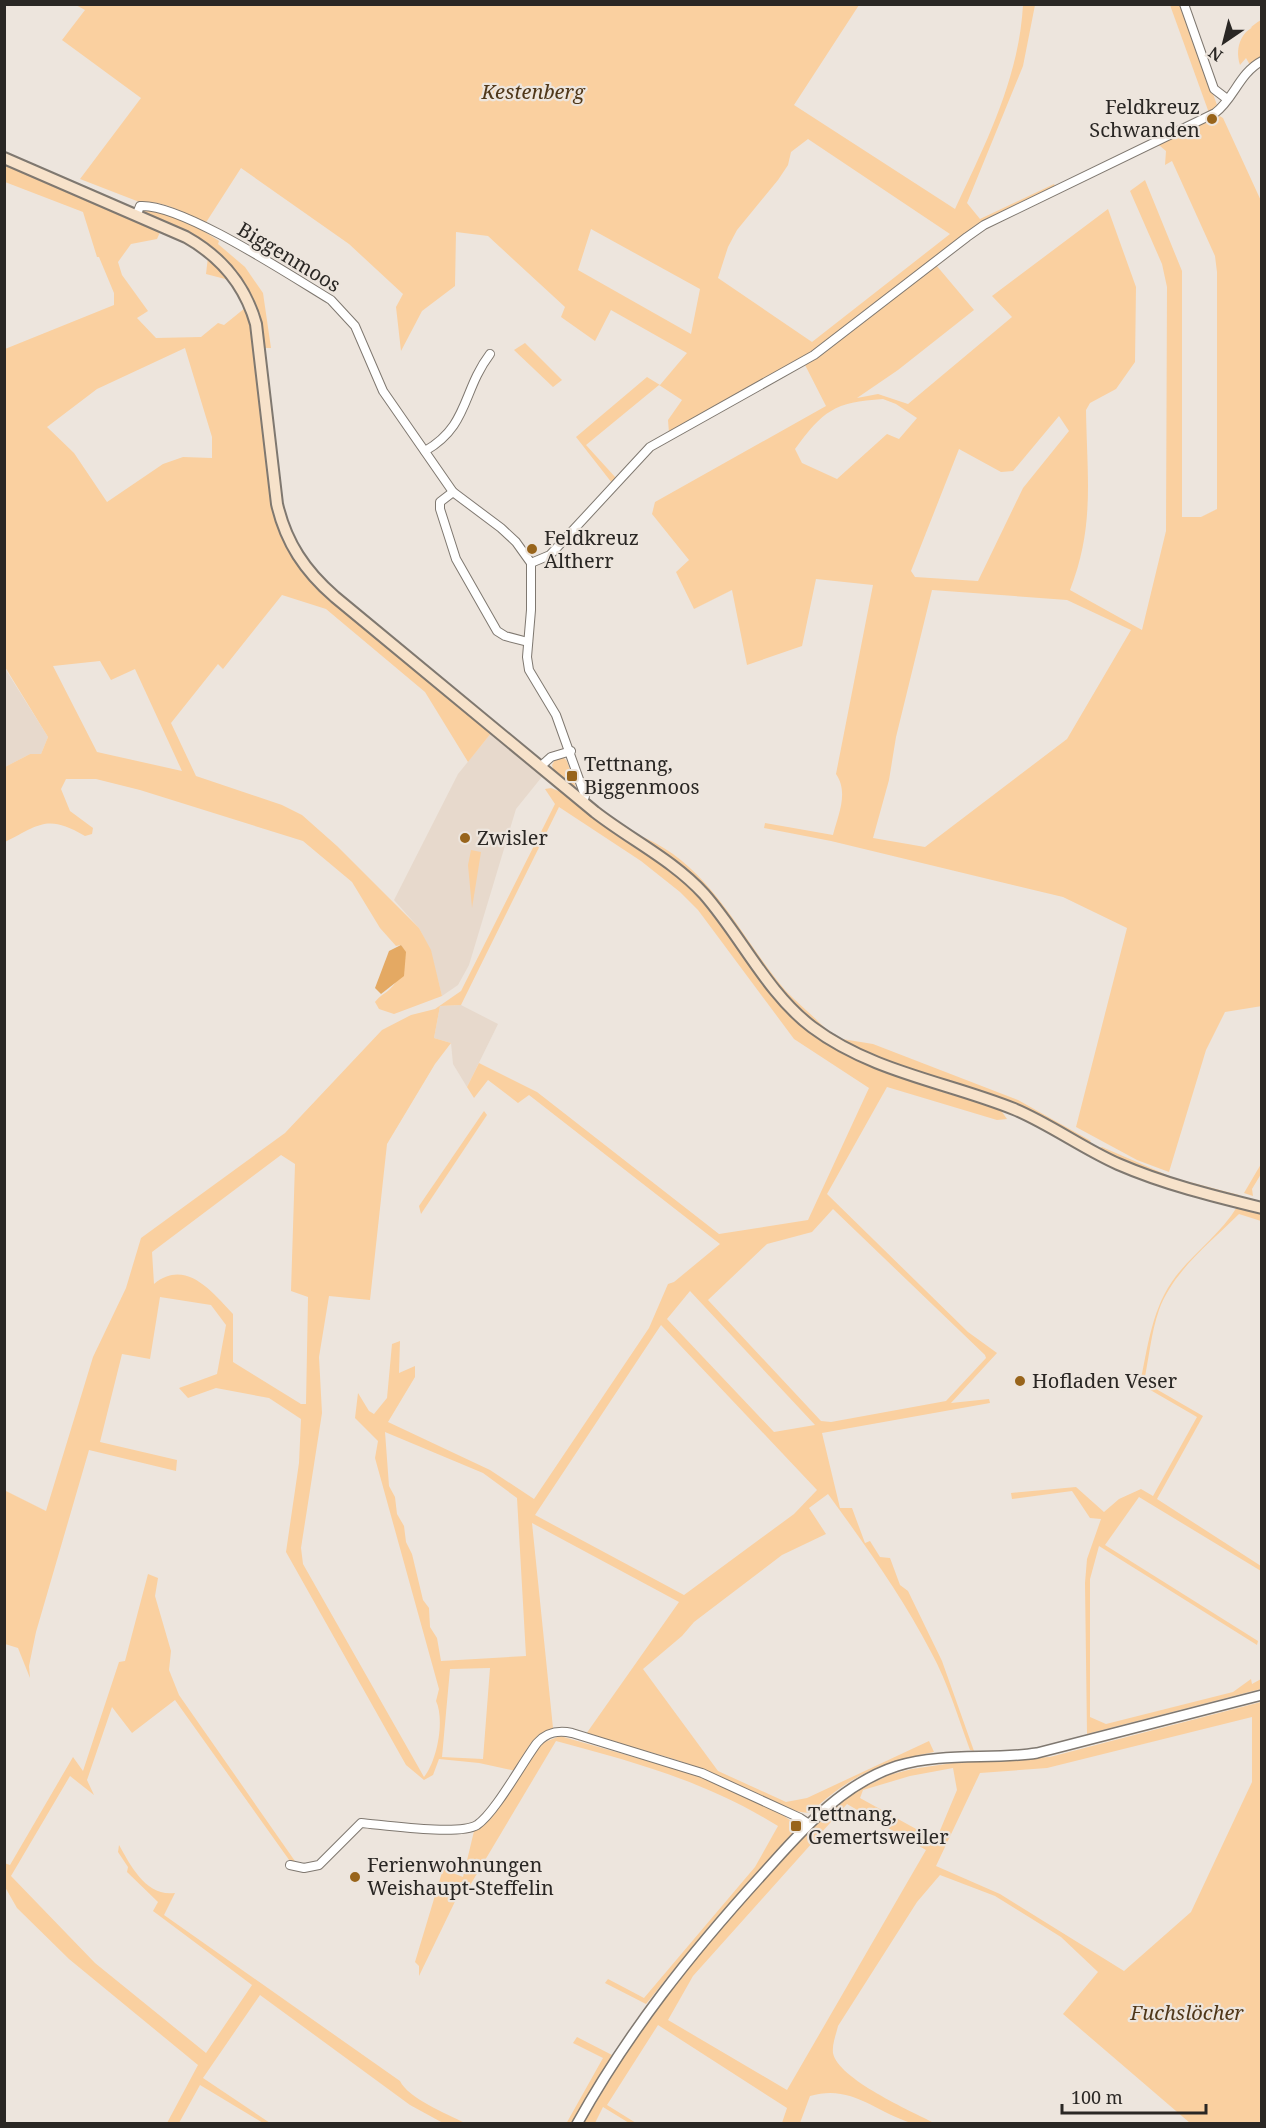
<svg xmlns="http://www.w3.org/2000/svg" width="1266" height="2128" viewBox="0 0 1266 2128" font-family="'Noto Serif',serif">
<style>
.built{fill:#e7d9cc}
.green{fill:#fad0a0;fill-rule:evenodd}
.water{fill:#e4a963}
.lines{fill:none;stroke-linecap:round;stroke-linejoin:round}
.minor-casing{stroke:#7f7870;stroke-width:10}
.tertiary-casing{stroke:#7f7870;stroke-width:12}
.secondary-casing{stroke:#7f7870;stroke-width:14}
.minor{stroke:#fff;stroke-width:8}
.tertiary{stroke:#fff;stroke-width:9}
.secondary{stroke:#f7e2ca;stroke-width:10}
.poi-dot{fill:#98641b;stroke:#ede5dd;stroke-width:2}
.labels{text-anchor:middle;stroke-width:4.5;stroke-linejoin:round;paint-order:stroke}
.park-label{font-size:20px;font-style:italic;fill:#4f3719;stroke:#ede5dd}
.poi-label{font-size:20px;fill:#2a2724;stroke:#ede5dd;text-anchor:start}
.street-label{font-size:20px;fill:#2a2724;stroke:#ede5dd}
</style>
<rect width="100%" height="100%" fill="#ede5dd"/>
<g class="built">
<path d="M4,667L48,737L41,754H30L5,767Z"/>
<path d="M492,732L545,773L516,809L469,965L458,985L442,996L430,950L419,928L394,900L458,774Z"/>
<path d="M461,1005L498,1024L467,1087L453,1064L451,1043L434,1038L440,1006Z"/>
</g>
<g class="green">
<path d="M74,4L859,5L794,105L955,209C986,143 1019,78 1023,5H1035L1023,66L967,203L980,219L1054,184L1055,186L974,229L830,340L805,357L669,433L668,420L682,400L659,385L586,445L616,478L612,483L576,437L647,377L660,385L687,353L611,310L595,341L561,317L565,307L488,236L456,232L455,286L422,311L401,351L396,307L403,294L349,244L241,168L205,224C187,214 162,199 142,203L80,179L141,98L62,40L85,10ZM808,139L950,234L812,342L718,278L728,247L737,230L778,180L788,165L791,152ZM591,229L700,289L691,334L578,270Z"/>
<path d="M1170,5H1181L1217,105L1209,113Z"/>
<path d="M1261,20V58L1250,65L1246,58L1240,65C1234,44 1243,31 1261,20Z"/>
<path d="M1218,115L1223,118L1262,203V1006L1225,1012L1206,1050L1169,1172L1137,1160L1076,1127L1127,928L1063,897L831,841L764,828L765,823L833,835C838,815 849,793 836,774L873,585L816,579L802,646L747,665L732,590L694,609L676,572L689,560L652,514L655,502L826,406L804,363L936,265L974,310L898,370L857,398L878,394L908,404L1012,317L992,296L1108,209L1136,287L1135,362L1116,389L1090,403L1086,410C1087,477 1095,526 1070,590L1142,630L1166,531L1167,287L1162,264L1130,191L1145,180L1182,271V517H1201L1217,509V272L1215,256L1172,161L1165,165L1166,151L1160,146L1153,145ZM883,399L896,404L917,418L899,439L887,434L837,479L802,463L795,449C823,411 834,402 883,399ZM1059,416L1069,431L1023,488L978,581L915,577L911,571L959,449L1001,472L1013,471ZM932,590L1067,600L1131,630L1067,739L925,847L873,838L889,780L896,737Z"/>
<path d="M4,164L161,230L157,239L131,244L118,262L122,275L148,311L137,318L156,338L201,337L218,323L224,325L245,308L254,338L275,517L281,536L295,562L320,591L492,732L468,762L425,692L326,609L282,595L223,669L218,664L171,723L196,776L282,805L302,815L337,846L419,928L431,950L442,996L394,1014L379,1009L375,1002C380,995 385,994 390,989C401,979 402,964 405,952L401,945L396,946L380,928L352,882L303,841L140,790L96,779H66L61,789L70,811L93,828L92,834L85,836C48,814 40,824 5,842V767L30,754H41L48,737L5,667V349L114,305V293L99,257H97L83,212L5,182ZM185,348L212,437V458L183,457L163,464L107,502L74,453L47,427L97,389ZM100,661L111,680L135,669L182,771L97,752L53,666Z"/>
<path d="M144,209C172,212 197,226 219,241L218,244L245,267L263,293L271,348H265L261,322L240,279L144,213Z"/>
<path d="M208,257H209L229,280L206,274Z"/>
<path d="M525,343L562,380L553,387L514,350Z"/>
<path d="M556,758H564L567,761L576,788L554,772L552,765Z"/>
<path d="M551,788L561,792C582,809 603,827 626,842C644,855 666,864 682,880C724,922 751,977 793,1018C842,1065 936,1090 1000,1109L1007,1119L997,1120L887,1087L827,1194L968,1332L997,1353L951,1403L989,1399L990,1403L822,1433L840,1508H852L865,1543L870,1541L880,1557L890,1558L900,1585L908,1591L942,1661L974,1751L970,1750C958,1717 948,1683 931,1652C902,1596 865,1545 828,1494L809,1508L826,1534L782,1555L694,1622L682,1636L643,1669L718,1771L786,1802L807,1798L929,1741L934,1752C881,1763 850,1775 810,1813C777,1812 736,1782 704,1770C666,1754 625,1747 586,1734L679,1602L532,1523L553,1728L540,1734L516,1771L479,1763L439,1759L433,1775L424,1780L406,1765L286,1552L299,1463L301,1419L269,1398L216,1388L188,1398L179,1388L217,1374L226,1325L211,1305L160,1297L150,1359L122,1354L100,1442L177,1460L176,1471L89,1450L36,1632L29,1666L30,1678L18,1648L5,1644L4,1490L46,1511L93,1357L126,1288L141,1238L285,1133L382,1030L411,1015L435,1009L461,991L555,804L545,789ZM559,807L641,861L680,892L698,910L794,1039L869,1088L808,1220L719,1234L537,1092L479,1063L467,1087L474,1098L488,1080L518,1103L529,1095L720,1244L674,1282L668,1284L649,1328L534,1499L490,1470L388,1422L415,1377V1366L399,1373L400,1341L392,1344L387,1398L374,1414L369,1411L358,1393L355,1418L378,1441L375,1458L439,1689L436,1701C445,1720 437,1761 424,1777L303,1564L301,1548L322,1413L319,1357L329,1296L370,1300L387,1144L435,1064L451,1043L434,1038L440,1006L461,1005ZM281,1155L295,1164L291,1291L308,1297L306,1404H301L233,1362V1314C212,1292 186,1258 154,1284L152,1252ZM833,1209L985,1355L986,1358L946,1401L831,1422L821,1421L708,1300L767,1244L812,1232ZM690,1291L815,1425L774,1432L667,1319ZM661,1325L817,1490L794,1514L684,1595L535,1515ZM385,1432L483,1473L517,1498L526,1656L441,1661L437,1638L430,1627L429,1608L423,1600L412,1554L406,1542L404,1526L397,1514L395,1497L389,1486ZM490,1668L483,1759L442,1757L450,1669Z"/>
<path d="M643,837C712,867 740,937 785,990C793,999 828,1029 830,1034C775,997 743,937 702,886C691,873 646,846 643,837Z"/>
<path d="M471,850L481,852L472,908L468,865Z"/>
<path d="M842,1039L873,1044L1018,1100L1091,1141L1089,1143L1028,1110L931,1078L866,1053Z"/>
<path d="M484,1111L487,1115L421,1214L419,1206Z"/>
<path d="M1102,1147L1174,1178L1239,1195L1238,1198C1192,1185 1141,1175 1100,1148Z"/>
<path d="M1261,1164V1174L1252,1189L1253,1196L1244,1193Z"/>
<path d="M1237,1207L1261,1213V1221L1239,1214C1211,1242 1173,1271 1159,1310C1151,1333 1149,1358 1144,1382L1203,1416L1157,1499L1261,1566V1571L1139,1497L1105,1545L1258,1641L1257,1645L1099,1546L1090,1579V1717L1106,1724L1233,1692L1251,1679L1252,1684L1261,1679V1689L1087,1734L1085,1583L1087,1559L1101,1519L1090,1518L1072,1491L1012,1499L1011,1493L1076,1487L1104,1512L1119,1499L1141,1489L1153,1496L1197,1417L1140,1384C1148,1346 1152,1307 1176,1276C1195,1252 1221,1233 1237,1207Z"/>
<path d="M148,1574L158,1578L155,1596L171,1651L169,1670L179,1695L297,1864H292L175,1700L132,1733L112,1707L87,1780L94,1795L70,1776L11,1876L95,1963L206,2053L252,1985L153,1911L158,1902L127,1872L128,1867L118,1852L119,1845C131,1866 146,1897 175,1893L164,1915L400,2081C408,2098 447,2114 465,2123H443L410,2105L260,1995L203,2078L270,2123H263L200,2085L179,2123H167L198,2065L69,1959L17,1908L5,1887L4,1863L10,1865L73,1757L83,1771L119,1662L125,1661Z"/>
<path d="M1261,1702V2123H1190L1063,2014L1098,1972L1061,1937L995,1896L940,1875L917,1902L838,2026C836,2035 832,2044 833,2053C838,2079 911,2111 934,2123C927,2123 918,2125 911,2123C874,2111 851,2084 810,2096L800,2123H782L787,2108L658,2025L607,2105L636,2123H629L603,2107L595,2123L583,2124L638,2033L708,1940L803,1834L852,1793L889,1775L912,1769L953,1763L1050,1757ZM1252,1717V1782L1191,1912L1124,1971L1000,1894L936,1866L980,1773L1047,1768ZM953,1768L957,1790L936,1840L860,1798L863,1790L910,1776ZM847,1804L926,1850L787,2090L668,2020L693,1976Z"/>
<path d="M560,1736L697,1775L783,1815L796,1825L797,1829L710,1925L646,2004L605,1983L608,1979L644,1998L755,1867L778,1826C707,1782 635,1762 556,1741L469,1887L464,1883L419,1976V1966L415,1962L443,1869L463,1877L475,1827L540,1744Z"/>
<path d="M577,2037L612,2055L573,2123L566,2124L603,2058L573,2043Z"/>
</g>
<path class="water" d="M401,945L406,952L404,976L381,994L375,988L389,951Z"/>
<g class="lines">
<g class="minor-casing">
<g id="minor">
<path d="M1184,4L1214,89L1227,99"/>
<path d="M137,214L140,206C181,203 291,276 331,300L355,326L383,391L453,492L501,528L516,542L531,563V610L527,657L529,670L556,715L585,796L583,802"/>
<path d="M425,451C469,426 462,391 490,354"/>
<path d="M453,492L440,502V509L456,559L497,631L505,636L528,642"/>
<path d="M531,563L550,555L650,447L814,355L967,237L984,225L1215,113C1234,99 1239,73 1262,61"/>
<path d="M541,766L551,757L571,751"/>
<path d="M290,1865L304,1868L319,1865L361,1823C385,1825 459,1836 477,1825C495,1813 522,1763 537,1743C547,1732 558,1730 572,1733L702,1773L800,1818L809,1824"/>
</g>
</g>
<g class="tertiary-casing">
<path id="tertiary" d="M577,2124C628,2032 691,1953 761,1876C801,1832 839,1785 897,1766C943,1752 991,1760 1037,1753L1262,1695"/>
</g>
<g class="secondary-casing">
<path id="secondary" d="M4,158L186,237C220,256 245,285 256,324L277,504C286,543 305,571 335,597L595,812C631,840 673,860 704,894C741,936 767,993 812,1027C872,1072 947,1082 1014,1109C1050,1124 1082,1148 1118,1164C1164,1184 1213,1196 1262,1208"/>
</g>
<use href="#minor" class="minor"/>
<use href="#tertiary" class="tertiary"/>
<use href="#secondary" class="secondary"/>
</g>
<g class="poi-dot">
<circle cx="1212" cy="119" r="6"/>
<circle cx="532" cy="549" r="6"/>
<rect x="566" y="770" width="12" height="12" rx="3"/>
<circle cx="465" cy="838" r="6"/>
<circle cx="1020" cy="1381" r="6"/>
<rect x="790" y="1820" width="12" height="12" rx="3"/>
<circle cx="355" cy="1877" r="6"/>
</g>
<g class="labels">
<g class="park-label">
<text x="533" y="99">Kestenberg</text>
<text x="1187" y="2020">Fuchslöcher</text>
</g>
<g class="poi-label">
<text x="1200" y="114" text-anchor="end">Feldkreuz<tspan x="1200" dy="23">Schwanden</tspan></text>
<text x="544" y="545">Feldkreuz<tspan x="544" dy="23">Altherr</tspan></text>
<text x="584" y="771">Tettnang,<tspan x="584" dy="23">Biggenmoos</tspan></text>
<text x="477" y="845">Zwisler</text>
<text x="1032" y="1388">Hofladen Veser</text>
<text x="808" y="1821">Tettnang,<tspan x="808" dy="23">Gemertsweiler</tspan></text>
<text x="367" y="1872">Ferienwohnungen<tspan x="367" dy="23">Weishaupt-Steffelin</tspan></text>
</g>
<g class="street-label">
<text transform="translate(289 257) rotate(31)" y="7">Biggenmoos</text>
</g>
</g>
<rect width="1266" height="2128" fill="none" stroke="#2a2724" stroke-width="12"/>
<g transform="translate(1224 42) rotate(215)" stroke="#ede5dd" stroke-width="4.5" paint-order="stroke">
<path d="M0-4.5L10 22L0 15L-10 22Z" fill="#2a2724"/>
<text y="-9" font-size="16" font-weight="bold" text-anchor="middle" fill="#2a2724">N</text>
</g>
<path d="M1062 2104v9h144v-9" fill="none" stroke="#2a2724" stroke-width="3"/>
<text x="1071" y="2104" font-size="18" fill="#2a2724" stroke="#ede5dd" stroke-width="4.5" paint-order="stroke">100 m</text>
</svg>
